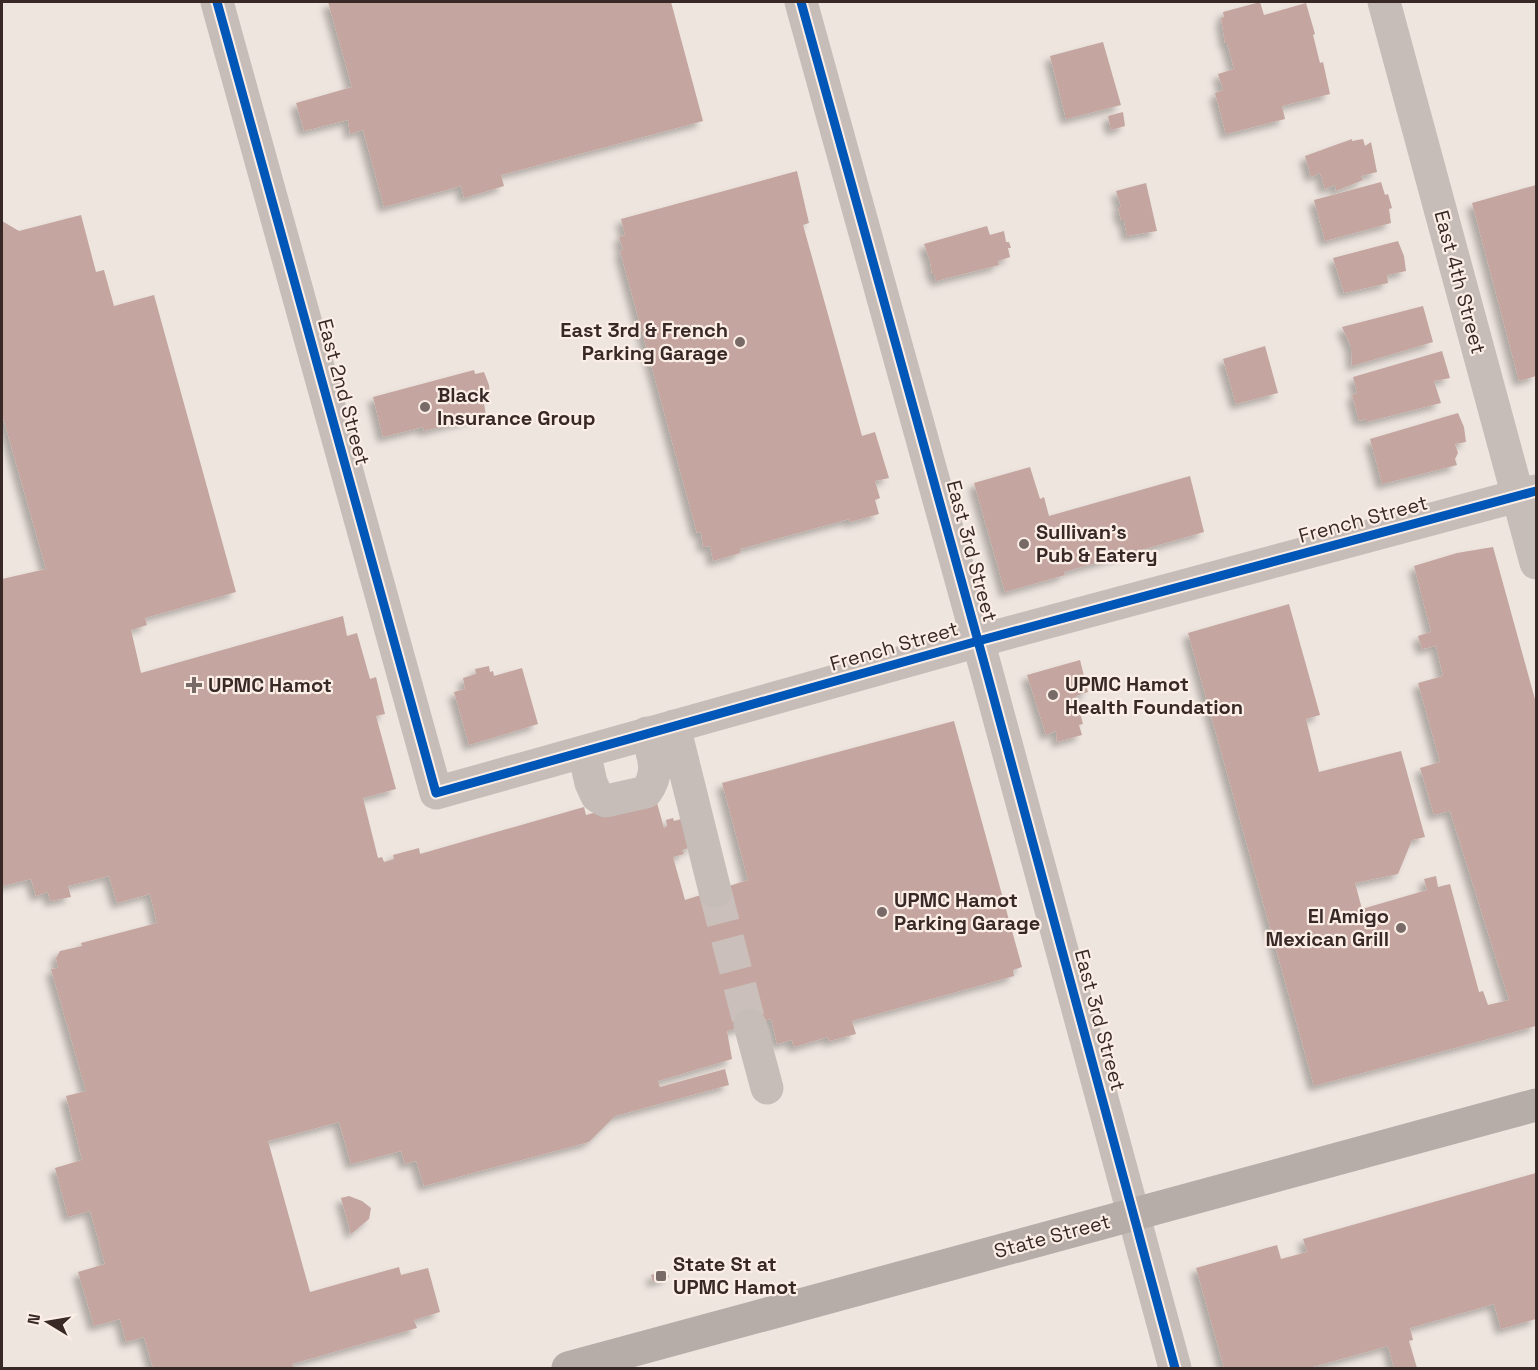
<svg xmlns="http://www.w3.org/2000/svg" width="1538" height="1370" viewBox="0 0 1538 1370" font-family="'Space Grotesk',sans-serif">
<style>
.building{fill:#c4a59f;filter:url(#shadow)}
.lines{fill:none;stroke-linecap:round;stroke-linejoin:round}
.minor-tunnel{stroke:#cabfba;stroke-width:33;stroke-dasharray:33 16;stroke-linecap:butt}
.minor{stroke:#c7bdb8;stroke-width:33}
.major{stroke:#b6aca8;stroke-width:33}
.cycleway-casing{stroke:#fbeee6;stroke-width:13}
.cycleway{stroke:#0057b8;stroke-width:9}
.poi-dot{fill:#786b67;stroke:#fbeee6;stroke-width:2}
.labels{text-anchor:middle;stroke-width:4.5;stroke-linejoin:round;paint-order:stroke}
.street-label{font-size:20px;fill:#382926;stroke:#fbeee6}
.poi-label{font-size:20px;font-weight:bold;fill:#382926;stroke:#fbeee6;text-anchor:start}
</style>
<defs>
<filter id="shadow"><feDropShadow dx="-5.5" dy="5.5" stdDeviation="3" flood-color="#0004"/></filter>
</defs>
<rect width="100%" height="100%" fill="#eee5df"/>
<g class="building">
<path d="M328,2H671L703,121L501,175L504,186L464,198L461,186L384,207L363,130L350,134L348,120L304,131L296,103L352,87Z"/>
<path d="M1260,2L1264,15L1306,3L1315,34L1313,35L1320,63L1323,62L1330,94L1282,106L1285,119L1226,134L1215,93L1223,90L1218,74L1234,69L1227,43H1225L1221,18L1224,17L1223,12Z"/>
<path d="M1103,42L1121,105L1066,119L1050,56Z"/>
<path d="M1123,112L1125,126L1111,130L1108,116Z"/>
<path d="M1352,139V141L1363,139L1365,146L1371,142L1377,172L1361,176L1363,180L1336,191L1335,185L1325,189L1320,173L1311,177L1305,156Z"/>
<path d="M797,171L809,223L803,225L862,436L875,432L889,478L875,481L880,498L875,500L879,514L850,522L849,519L740,549V553L713,561L710,546L703,547L701,532L697,533L620,251L623,250L619,237L625,235L621,219Z"/>
<path d="M1381,182L1385,195L1388,194L1392,208L1389,209L1391,223L1325,241L1314,200Z"/>
<path d="M1146,183L1157,231L1127,236L1124,220H1121L1118,207H1121L1116,191Z"/>
<path d="M1536,185V376L1519,381L1472,203Z"/>
<path d="M81,215L96,272L104,270L114,306L154,295L236,592L145,618L147,625L131,630L141,673L343,616L347,636L357,633L370,679L376,677L385,714L376,716L396,789L363,798L378,858L382,857L384,862L394,859L393,855L419,848L420,854L584,807L586,815L655,796L664,828L667,826L666,820L673,818L674,821L685,818L693,847L682,850L684,854L673,857L685,900L748,880L722,783L954,721L1022,967L1013,970L1014,976L852,1021L856,1034L829,1041L828,1037L794,1047L792,1040L777,1044L771,1019L727,1031L732,1059L658,1081L660,1087L725,1069L729,1085L615,1116L589,1142L424,1186L416,1161L405,1164L401,1151L351,1164L339,1122L268,1141L310,1292L399,1267L401,1275L428,1268L440,1312L414,1320L417,1328L292,1364L294,1368H153L144,1337L126,1342L120,1319L94,1326L78,1272L105,1264L90,1211L68,1217L55,1168L82,1160L66,1096L86,1091L51,969L58,968L56,958L60,951L82,946L81,943L157,923L150,894L117,903L109,876L68,886L71,897L50,901L48,892L36,896L31,879L2,886V579L46,569L2,414V221L19,231Z"/>
<path d="M987,226L990,235L1004,231L1006,242H1009L1011,248H1008L1010,257L998,261L999,265L936,281L934,274H932L930,261L924,244Z"/>
<path d="M1398,241L1404,256L1406,271L1387,275L1388,283L1344,293L1333,258Z"/>
<path d="M1423,306L1433,342L1352,366L1351,347L1342,327Z"/>
<path d="M1265,346L1278,393L1236,404L1223,359Z"/>
<path d="M1442,351L1450,378L1434,381L1441,403L1366,422V419L1359,421L1352,395L1357,393L1353,377Z"/>
<path d="M474,370L475,374L484,372L489,385L490,396L483,398L486,415L424,431L423,427L383,437L373,397Z"/>
<path d="M1458,413L1464,427L1466,442L1455,444L1458,453L1455,459L1457,465L1382,484L1370,439Z"/>
<path d="M1030,467L1040,499L1044,497L1049,516L1190,476L1204,532L1064,572L1065,575L1005,592L974,483Z"/>
<path d="M1493,547L1536,703V1026L1314,1086L1188,633L1289,604L1320,715L1306,719L1319,772L1401,751L1425,837L1412,840L1398,874L1355,883L1362,909L1427,890L1424,879L1436,876L1438,887L1450,884L1479,992L1483,991L1488,1005L1509,1000L1450,811L1434,815L1420,768L1440,762L1418,683L1443,676L1436,646L1422,649L1418,636L1431,632L1414,566L1457,553Z"/>
<path d="M1080,660L1088,692L1076,696L1083,724L1079,725L1082,735L1057,742L1056,731L1046,735L1027,675Z"/>
<path d="M489,666L490,672L493,671L494,676L522,668L538,724L469,745L454,692L465,689L463,678L476,674L475,669Z"/>
<path d="M1536,1173V1319L1501,1329L1494,1304L1410,1328L1413,1340L1409,1341L1417,1368H1394L1388,1346L1309,1368H1224L1196,1268L1277,1245L1281,1259L1307,1252L1303,1239Z"/>
<path d="M349,1196L362,1201L371,1208L369,1219L351,1234L341,1198Z"/>
<path d="M666,1270L669,1277L653,1282L651,1275Z"/>
</g>
<g class="lines">
<path class="minor-tunnel" d="M715,891L750,1025"/>
<g class="minor">
<path d="M217,2L436,793L978,641L1536,491"/>
<path d="M801,2L988,677L1175,1368"/>
<path d="M1384,2L1536,563"/>
<path d="M674,726L715,891"/>
<path d="M584,752L591,783L597,796L606,801L646,792C661,771 653,757 647,733"/>
<path d="M750,1025L767,1088"/>
</g>
<path class="major" d="M568,1368L1536,1105"/>
<g class="cycleway-casing">
<g id="cycleway">
<path d="M217,2L436,793L978,641L1536,491"/>
<path d="M801,2L988,677L1175,1368"/>
</g>
</g>
<use href="#cycleway" class="cycleway"/>
</g>
<g class="poi-dot">
<circle cx="740" cy="342" r="6"/>
<circle cx="425" cy="407" r="6"/>
<circle cx="1024" cy="544" r="6"/>
<path d="M191 676h6v6h6v6h-6v6h-6v-6h-6v-6h6z"/>
<circle cx="1053" cy="695" r="6"/>
<circle cx="882" cy="912" r="6"/>
<circle cx="1401" cy="928" r="6"/>
<rect x="655" y="1270" width="12" height="12" rx="3"/>
</g>
<g class="labels">
<g class="street-label">
<text transform="translate(1460 282) rotate(75)" y="7">East 4th Street</text>
<text transform="translate(344 392) rotate(75)" y="7">East 2nd Street</text>
<text transform="translate(1363 519) rotate(-15)" y="7">French Street</text>
<text transform="translate(972 551) rotate(75)" y="7">East 3rd Street</text>
<text transform="translate(894 646) rotate(-16)" y="7">French Street</text>
<text transform="translate(1100 1020) rotate(75)" y="7">East 3rd Street</text>
<text transform="translate(1052 1236) rotate(-15)" y="7">State Street</text>
</g>
<g class="poi-label">
<text x="728" y="337" text-anchor="end">East 3rd &amp; French<tspan x="728" dy="23">Parking Garage</tspan></text>
<text x="437" y="402">Black<tspan x="437" dy="23">Insurance Group</tspan></text>
<text x="1036" y="539">Sullivan's<tspan x="1036" dy="23">Pub &amp; Eatery</tspan></text>
<text x="1065" y="691">UPMC Hamot<tspan x="1065" dy="23">Health Foundation</tspan></text>
<text x="208" y="692">UPMC Hamot</text>
<text x="894" y="907">UPMC Hamot<tspan x="894" dy="23">Parking Garage</tspan></text>
<text x="1389" y="923" text-anchor="end">El Amigo<tspan x="1389" dy="23">Mexican Grill</tspan></text>
<text x="673" y="1271">State St at<tspan x="673" dy="23">UPMC Hamot</tspan></text>
</g>
</g>
<rect width="1538" height="1370" fill="none" stroke="#382926" stroke-width="6"/>
<g transform="translate(48 1322) rotate(281)" stroke="#fbeee6" stroke-width="4.5" paint-order="stroke">
<path d="M0-4.5L10 22L0 15L-10 22Z" fill="#382926"/>
<text y="-9" font-size="16" font-weight="bold" text-anchor="middle" fill="#382926">N</text>
</g>
</svg>
